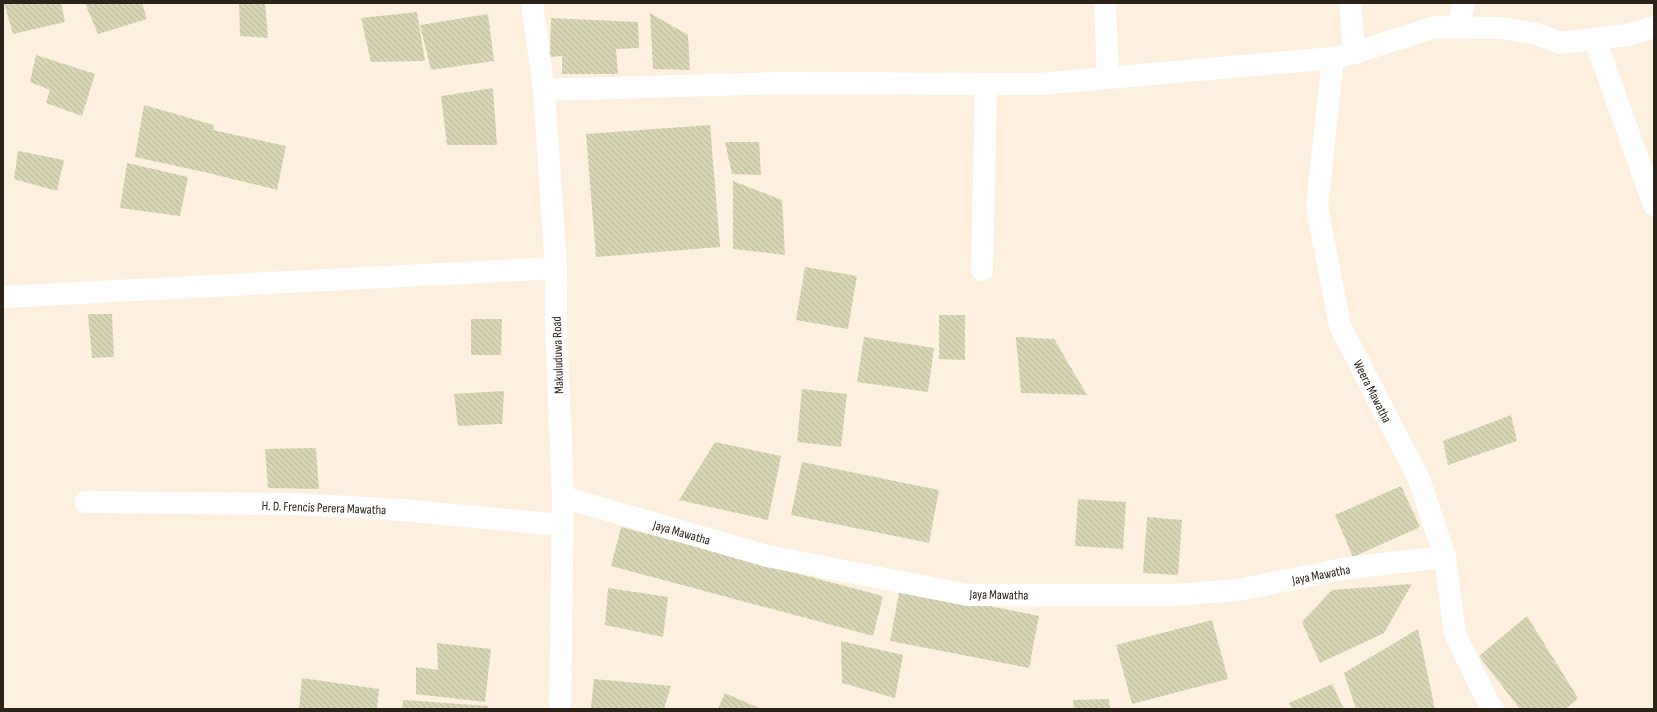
<svg xmlns="http://www.w3.org/2000/svg" width="1657" height="712" viewBox="0 0 1657 712" font-family="'Sofia Sans Condensed',sans-serif">
<style>
.building{fill:url(#building-back-hatch)}
.lines{fill:none;stroke-linecap:round;stroke-linejoin:round}
.minor{stroke:#fff;stroke-width:22}
.labels{text-anchor:middle;stroke-width:3;stroke-linejoin:round;paint-order:stroke}
.street-label{font-size:13px;fill:#2b2218;stroke:#fff}
</style>
<defs>
<pattern id="building-back-hatch" width="6" height="6" patternUnits="userSpaceOnUse"><rect width="6" height="6" fill="#d7d5b3"/><path d="M-1 5l2 2M0 0l6 6M5-1l2 2" fill="none" stroke="#b9b799"/></pattern>
</defs>
<rect width="100%" height="100%" fill="#fef0df"/>
<g class="building">
<path d="M4,3H61L65,22L13,34Z"/>
<path d="M85,3H142L147,19L98,34Z"/>
<path d="M239,3H265L268,38L240,36Z"/>
<path d="M417,12L425,61L371,62L361,18Z"/>
<path d="M650,13L688,35L690,70L653,69Z"/>
<path d="M488,14L494,61L431,70L420,25Z"/>
<path d="M551,18L638,22L639,48L616,49L618,74H562V56L550,57Z"/>
<path d="M36,55L95,74L82,116L46,103L50,90L30,82Z"/>
<path d="M493,88L497,145H447L441,96Z"/>
<path d="M144,105L214,125L213,130L286,146L277,190L204,172L135,157Z"/>
<path d="M710,125L720,247L596,257L586,134Z"/>
<path d="M725,142H759L761,175L732,174Z"/>
<path d="M18,151L64,160L57,191L14,179Z"/>
<path d="M127,163L188,177L180,216L120,208Z"/>
<path d="M733,181L782,200L785,255L733,249Z"/>
<path d="M805,267L857,276L848,329L796,320Z"/>
<path d="M88,314H112L114,357L92,358Z"/>
<path d="M939,315H965V360L939,359Z"/>
<path d="M471,319H502L501,355H471Z"/>
<path d="M864,337L934,348L928,392L857,382Z"/>
<path d="M1016,337L1054,339L1087,395L1021,393Z"/>
<path d="M802,389L847,394L841,447L797,442Z"/>
<path d="M504,391L502,424L458,426L454,394Z"/>
<path d="M1511,415L1517,441L1448,465L1443,441Z"/>
<path d="M715,442L781,456L768,520L679,500Z"/>
<path d="M316,448L319,489L268,488L265,449Z"/>
<path d="M802,462L939,490L929,543L791,515Z"/>
<path d="M1401,486L1420,527L1353,557L1335,515Z"/>
<path d="M1078,499L1126,502L1123,549L1075,546Z"/>
<path d="M1147,517L1182,520L1178,575L1143,573Z"/>
<path d="M621,527L883,596L873,636L611,566Z"/>
<path d="M1412,584L1384,633L1320,663L1302,622L1332,590Z"/>
<path d="M608,588L668,597L663,637L605,625Z"/>
<path d="M900,588L1039,616L1029,668L890,641Z"/>
<path d="M1527,616L1578,698L1566,709H1520L1479,656Z"/>
<path d="M1212,620L1228,679L1132,704L1116,645Z"/>
<path d="M1418,629L1435,709H1356L1344,673Z"/>
<path d="M841,641L903,655L895,698L842,683Z"/>
<path d="M437,643L491,649L485,702L416,694V667L438,670Z"/>
<path d="M302,678L379,689L377,709H299Z"/>
<path d="M594,679L671,686L664,709H597L591,708Z"/>
<path d="M1332,684L1344,709H1292L1289,703Z"/>
<path d="M725,693L761,709H718Z"/>
<path d="M1109,699L1110,709H1074L1073,700Z"/>
<path d="M403,700L488,706V709H402Z"/>
</g>
<g class="lines">
<g class="minor">
<path d="M532,3L544,90L556,268V328L563,497L560,709"/>
<path d="M1105,3L1108,78"/>
<path d="M1350,3L1354,53"/>
<path d="M1458,27L1464,3"/>
<path d="M1595,39L1654,205"/>
<path d="M1333,58L1317,207L1340,326L1419,479L1445,557L1455,634L1489,704L1493,709"/>
<path d="M544,90L778,83L1040,84L1333,58L1354,53L1435,27L1502,28L1537,34L1560,43L1627,35L1654,27"/>
<path d="M982,270L986,84"/>
<path d="M3,297L556,268"/>
<path d="M563,497L767,556L968,595H1174L1238,590L1348,568L1445,557"/>
<path d="M86,502L293,504L402,510L561,525"/>
</g>
</g>
<g class="labels">
<g class="street-label">
<text transform="translate(557 355) rotate(-92)" y="5">Makuluduwa Road</text>
<text transform="translate(1373 391) rotate(63)" y="5">Weera Mawatha</text>
<text transform="translate(324 507) rotate(2)" y="5">H. D. Frencis Perera Mawatha</text>
<text transform="translate(682 532) rotate(16)" y="5">Jaya Mawatha</text>
<text transform="translate(1321 574) rotate(-11)" y="5">Jaya Mawatha</text>
<text transform="translate(999 594) rotate(1)" y="5">Jaya Mawatha</text>
</g>
</g>
<rect width="1657" height="712" fill="none" stroke="#2b2218" stroke-width="8"/>
</svg>
